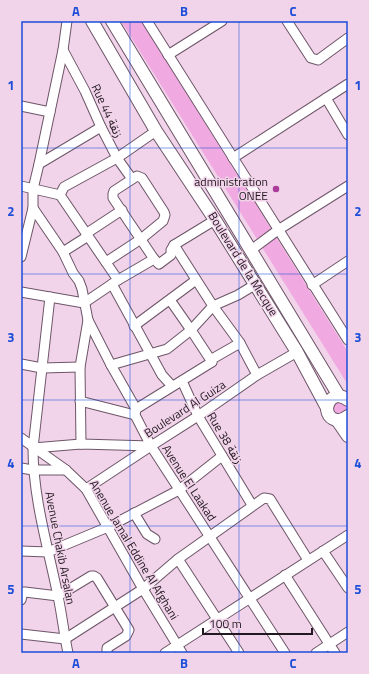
<svg xmlns="http://www.w3.org/2000/svg" width="369" height="674" viewBox="0 0 369 674" font-family="'Titillium Web','Noto Sans Arabic',sans-serif">
<style>
.park{fill:#f1aae1}
.lines{fill:none;stroke-linecap:round;stroke-linejoin:round}
.minor-casing{stroke:#6d5568;stroke-width:11}
.major-casing{stroke:#6d5568;stroke-width:14}
.minor{stroke:#fff;stroke-width:9}
.major{stroke:#fff;stroke-width:12}
.grid{fill:none;stroke:#1d4ed8;stroke-width:1;stroke-opacity:0.55}
.poi-dot{fill:#aa3b98;stroke:#f1d4ea;stroke-width:1.5}
.labels{text-anchor:middle;stroke-width:3;stroke-linejoin:round;paint-order:stroke}
.street-label{font-size:12px;fill:#221820;stroke:#f1d4ea}
.poi-label{font-size:12px;fill:#221820;stroke:#f1d4ea;text-anchor:end}
.neatline{fill:none;stroke:#1d4ed8;stroke-width:1.5}
.grid-label{font-size:13px;text-anchor:middle;font-weight:bold;fill:#1d4ed8}
</style>
<rect width="100%" height="100%" fill="#f1d4ea"/>
<g class="park">
<path d="M121,21H141L348,352V385Z"/>
<path d="M337,401L346,405L347,410L342,415L334,414L332,405Z"/>
</g>
<g class="lines">
<g class="minor-casing">
<g id="minor">
<path d="M147,21L348,340"/>
<path d="M287,21L311,58L318,60L348,38"/>
<path d="M63,50L85,91L101,127L117,158L132,179"/>
<path d="M168,55L222,21"/>
<path d="M326,98L348,135"/>
<path d="M21,106L50,112"/>
<path d="M233,158L348,84"/>
<path d="M39,164L101,127"/>
<path d="M21,186L60,195L118,280"/>
<path d="M60,195L64,187L117,158L156,131"/>
<path d="M33,208L63,252L73,273L79,281L82,289L88,320L80,367L81,444"/>
<path d="M174,245L213,306L240,343L257,375"/>
<path d="M251,250L278,230L348,186"/>
<path d="M63,252L85,238L87,233L122,210"/>
<path d="M21,257L33,208V189L39,164L63,50L67,21"/>
<path d="M106,262L141,239L163,221L165,215L164,212L142,178L137,176L114,191L113,194V198L154,259"/>
<path d="M112,284L162,375L172,386"/>
<path d="M312,285L348,261"/>
<path d="M21,292L84,303L118,280L154,259L159,264L171,255V250L174,245L215,220"/>
<path d="M50,297L33,448C33,498 48,547 58,596C62,615 64,634 68,653"/>
<path d="M170,300L191,330L212,362"/>
<path d="M88,320L111,365L136,409L135,415L151,446L285,653"/>
<path d="M134,326L196,280"/>
<path d="M21,364L42,368L80,367"/>
<path d="M111,365L167,349L191,330L213,306L238,295L256,284"/>
<path d="M182,381L198,416L252,505"/>
<path d="M80,401L135,415"/>
<path d="M136,409L212,362V359L240,343"/>
<path d="M21,438L66,470L86,489L143,589L182,653"/>
<path d="M33,448L81,444L151,446"/>
<path d="M21,468L33,470H66"/>
<path d="M86,489L151,446L198,416L257,375L297,352"/>
<path d="M134,513L147,534L155,539"/>
<path d="M21,551L48,552L108,527L179,490L222,456"/>
<path d="M323,551L348,588"/>
<path d="M178,559L239,653"/>
<path d="M285,575L335,653"/>
<path d="M21,600L23,592H25L58,596L91,576H94L97,578L129,630L126,636L107,648V653"/>
<path d="M21,634L65,639L143,589L178,559L264,498L270,499L308,560"/>
<path d="M165,653L348,535"/>
<path d="M316,653L348,632"/>
</g>
</g>
<g class="major-casing">
<g id="major">
<path d="M92,21L156,131L215,220L297,352L327,408"/>
<path d="M112,21L339,396"/>
<path d="M348,400C330,386 318,415 336,420C341,421 344,419 348,416"/>
<path d="M337,420L348,436"/>
</g>
</g>
<use href="#minor" class="minor"/>
<use href="#major" class="major"/>
</g>
<path class="grid" d="M130,21V653M239,21V653M21,148H348M21,274H348M21,400H348M21,526H348"/>
<circle class="poi-dot" cx="276" cy="189" r="4"/>
<g class="labels">
<g class="street-label">
<text transform="translate(107 111) rotate(65)" y="4">Rue 44 زنقة</text>
<text transform="translate(243 264) rotate(58)" y="4">Boulevard de la Mecque</text>
<text transform="translate(185 409) rotate(-33)" y="4">Boulevard Al Guiza</text>
<text transform="translate(225 438) rotate(59)" y="4">Rue 38 زنقة</text>
<text transform="translate(189 483) rotate(57)" y="4">Avenue El Laakad</text>
<text transform="translate(60 548) rotate(79)" y="4">Avenue Chakib Arsalan</text>
<text transform="translate(134 550) rotate(59)" y="4">Anenue Jamal Eddine Al Afghani</text>
</g>
<g class="poi-label">
<text x="268" y="186">administration<tspan x="268" dy="14">ONEE</tspan></text>
</g>
</g>
<rect width="369" height="674" fill="none" stroke="#f1d4ea" stroke-width="44"/>
<path d="M203 628v6h109v-6" fill="none" stroke="#221820" stroke-width="2"/>
<text x="209" y="628" font-size="12" fill="#221820" stroke="#f1d4ea" stroke-width="3" paint-order="stroke">100 m</text>
<rect x="22" y="22" width="325" height="630" class="neatline"/>
<g class="grid-label">
<text x="76" y="16">A</text>
<text x="184" y="16">B</text>
<text x="293" y="16">C</text>
<text x="11" y="90">1</text>
<text x="358" y="90">1</text>
<text x="11" y="216">2</text>
<text x="358" y="216">2</text>
<text x="11" y="342">3</text>
<text x="358" y="342">3</text>
<text x="11" y="468">4</text>
<text x="358" y="468">4</text>
<text x="11" y="594">5</text>
<text x="358" y="594">5</text>
<text x="76" y="668">A</text>
<text x="184" y="668">B</text>
<text x="293" y="668">C</text>
</g>
</svg>
